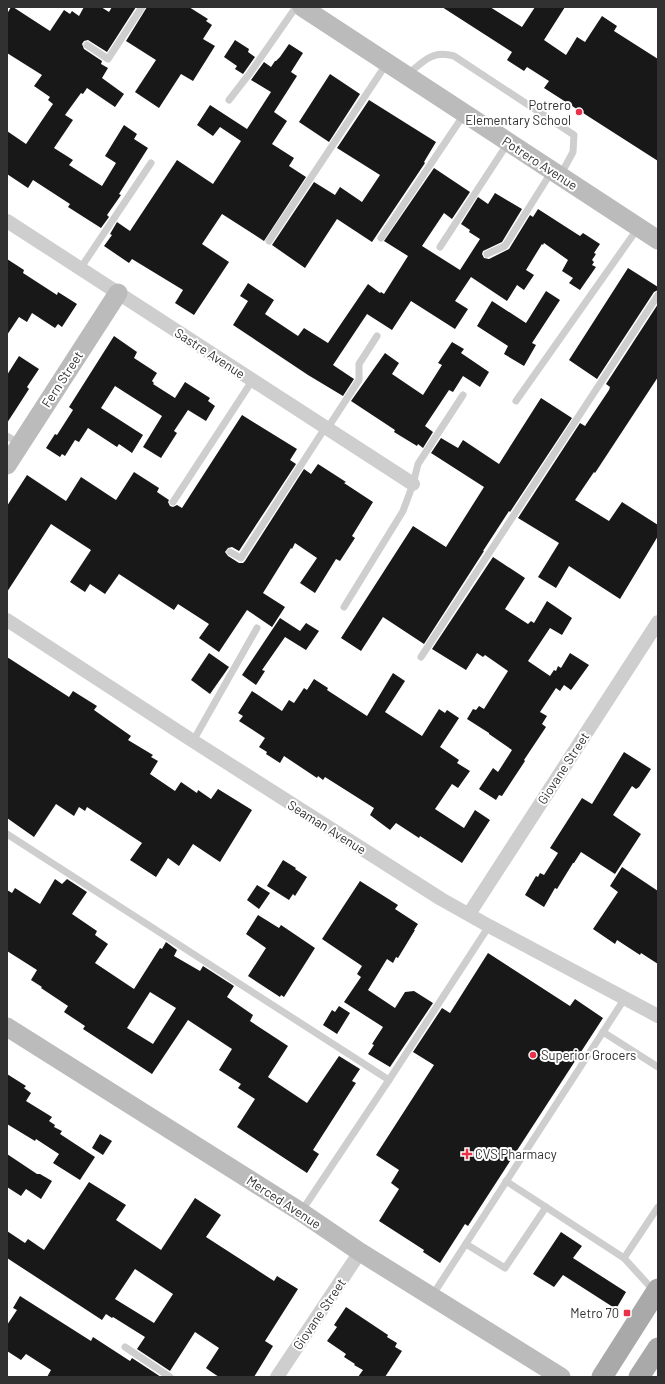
<svg xmlns="http://www.w3.org/2000/svg" width="665" height="1384" viewBox="0 0 665 1384" font-family="Barlow,sans-serif">
<style>
.building{fill:#181818;fill-rule:evenodd}
.lines{fill:none;stroke-linecap:round;stroke-linejoin:round}
.lane{stroke:#cecece;stroke-width:7}
.street{stroke:#cecece;stroke-width:14}
.secondary{stroke:#bbb;stroke-width:19}
.primary{stroke:#a9a9a9;stroke-width:21}
.poi-dot{fill:#e9314a;stroke:#fff;stroke-width:1.5}
.labels{text-anchor:middle;stroke-width:4;stroke-linejoin:round;paint-order:stroke}
.poi-label{font-size:13px;fill:#313131;stroke:#fff;text-anchor:end}
.street-label{font-size:13px;fill:#313131;stroke:#fff}
</style>
<rect width="100%" height="100%" fill="#fff"/>
<g class="building">
<path d="M11,7H13L50,31L64,10L70,14L72,11L79,16L84,7H101L109,12L112,7H136L107,52L88,40L84,41L82,44L84,49L102,61L101,64L108,68L102,78L124,94L115,107L87,88L83,94L81,93L65,115L73,120L54,148L73,160L69,165L102,186L116,163L105,156L124,125L137,134L134,139L148,148L119,194L121,195L107,215L109,217L101,228L68,207L70,204L33,180L28,188L7,174V131L26,144L53,104L48,100L50,97L34,86L42,75L7,53V14Z"/>
<path d="M147,7H189L208,19L206,21L212,25L203,39L215,46L193,81L181,74L159,108L135,92L156,60L126,41Z"/>
<path d="M442,7H490L522,27L535,7H565L544,40L566,55L577,37L585,42L602,16L617,26L614,31L658,59V161L544,88L549,81L527,67L524,71L507,60L512,52Z"/>
<path d="M235,40L249,49L248,52L255,57L243,74L235,69L237,66L224,57Z"/>
<path d="M289,44L303,53L291,72L297,76L274,112L287,121L272,144L294,158L289,166L306,177L264,241L222,214L202,244L229,262L194,315L175,303L183,290L132,259L129,263L104,246L112,235L110,234L117,222L130,231L177,160L213,184L241,141L220,127L213,136L197,125L210,105L247,129L271,92L251,80L264,62L271,67L275,61H276L280,57Z"/>
<path d="M330,74L360,94L329,142L299,122Z"/>
<path d="M369,100L436,142L424,162L425,163L372,242L337,219L305,268L272,245L314,182L335,195L340,187L362,202L380,175L337,148Z"/>
<path d="M434,168L470,192L452,219L444,213L422,246L460,270L480,239L469,232L470,230L461,224L478,197L488,204L495,193L522,209L502,242L483,251L482,254L484,258L489,259L509,249L530,215L533,217L538,209L580,236L583,233L600,244L594,253L596,254L592,260L594,262L592,265L596,267L580,290L569,283L573,278L562,271L568,260L544,243L543,245L542,244L526,270L534,275L524,290L517,285L507,301L471,277L455,301L468,309L455,329L411,301L392,330L367,314L333,365L354,379L343,396L308,375L233,325L248,301L240,296L248,283L274,300L265,314L298,336L304,328L328,343L368,284L380,293L381,292L384,294L408,256L384,241Z"/>
<path d="M7,259L24,270L23,273L57,295L58,292L77,304L62,327L58,324L55,328L32,313L27,322L19,317L7,335Z"/>
<path d="M628,268L658,287V290L654,292L597,379L569,360Z"/>
<path d="M546,291L560,300L532,343L536,345L524,366L504,354L508,346L477,326L492,301L526,323Z"/>
<path d="M658,304V377L595,473L594,472L575,500L609,521L622,502L658,525V536L620,599L569,566L556,588L538,577L559,543L518,518L580,423L585,426L609,390L610,387L606,384Z"/>
<path d="M114,336L137,352L134,358L157,373L152,381L154,383L153,384L175,398L185,382L210,398L208,401L215,406L206,421L188,410L174,431L177,433L161,458L143,447L162,416L115,386L101,408L143,435L132,453L119,444L117,447L88,428L79,442L75,440L65,456L62,454L60,457L46,448L55,434L57,435L73,410L69,407Z"/>
<path d="M452,342L464,349L461,353L489,372L480,387L463,376L453,392L449,390L425,426L433,432L423,448L418,444L417,446L394,432L395,430L351,401L385,353L399,363L392,374L423,395L442,365L438,363Z"/>
<path d="M19,356L39,369L27,387L29,389L7,423V375Z"/>
<path d="M541,398L572,418L510,512L509,511L483,551H484L424,644L383,617L361,651L341,638L413,526L446,547L484,487L431,453L441,438L458,448L463,440L499,464Z"/>
<path d="M242,415L297,449L290,460L296,464L239,551L232,547L228,548L225,552L228,556L239,563H243L245,561L304,469L311,474L318,464L346,482L344,483L373,502L352,536L355,538L340,561L336,559L315,593L300,583L317,558L295,543L292,549L291,548L263,593L285,607L272,627L247,610L219,652L199,638L209,624L178,604L174,610L119,574L105,594L90,584L85,592L70,582L91,550L51,524L7,592V506L27,475L66,501L81,477L116,500L134,472L159,488L157,492L169,500L168,502L170,506L173,507L177,505L182,508Z"/>
<path d="M493,557L525,578L505,609L528,624L531,621L534,623L547,601L572,618L562,635L550,628L528,661L550,676L554,670L556,671L558,666L561,668L570,653L589,665L571,690L564,685L560,691L556,688L540,712L547,716L542,724L546,727L524,760L525,761L502,796L499,795L496,800L479,789L493,768L498,772L512,750L489,734V733L467,719L473,709L476,710L479,706L484,709L508,671L485,655L483,657L477,653L466,670L432,649Z"/>
<path d="M280,618L300,631L306,623L319,631L306,650L285,637L262,670L265,671L256,685L242,675Z"/>
<path d="M209,653L229,667L210,694L191,680Z"/>
<path d="M7,657L69,697L73,691L97,706L94,710L131,736L128,740L153,755L151,757L158,761L150,774L175,791L181,782L197,793L198,790L211,799L218,789L252,810L220,862L193,844L179,866L168,858L156,877L130,860L142,843L87,807L85,811L79,807L74,816L56,804L34,837L7,818Z"/>
<path d="M393,673L405,681L385,712L422,736L439,709L445,713L447,710L459,718L440,747L459,760L457,763L470,771L458,788L452,784L435,809L464,828L475,810L490,820L462,863L420,836L419,838L396,823L390,830L370,815L374,808L325,777L323,780L318,776L317,778L284,756L280,763L266,754L267,752L259,747L265,738L239,721L243,716L238,713L252,691L282,711L289,700L294,703L304,688L307,690L314,679L328,688L327,690L367,716Z"/>
<path d="M624,752L651,769L639,787L636,789L632,786L613,815L641,834L615,874L581,852L574,863H573L557,889L555,888L544,907L525,895L536,876L538,877L540,873L544,875L558,853L550,848L582,798L592,804Z"/>
<path d="M283,860L296,868L295,869L307,877L295,896L293,894L289,900L267,886Z"/>
<path d="M622,867L658,891V964L641,953L640,955L617,940L615,944L593,929L618,892L610,886Z"/>
<path d="M55,879L62,884L67,879L87,892L72,914L97,931L95,935L108,944L95,963L134,989L160,948L162,949L166,942L177,950L174,956L200,971L203,966L234,986L227,997L253,1015L250,1021L288,1046L268,1077L307,1103L339,1056L360,1069L352,1081L356,1083L313,1150L319,1154L307,1173L237,1127L255,1099L238,1088L241,1084L219,1070L232,1049L188,1020L152,1074L83,1029L85,1026L64,1012L68,1006L41,988L42,987L31,980L37,970L7,951V890L12,893L15,888L40,904ZM150,992L176,1008L153,1044L127,1028Z"/>
<path d="M360,881L398,905L395,909L418,924L414,930H415L398,958L396,957L393,963L387,959L368,990L395,1008L405,992L414,991L433,1003L390,1067L368,1054L374,1045L372,1044L383,1027L344,1002L361,977L357,974L362,966L322,939Z"/>
<path d="M257,885L270,893L259,909L247,900Z"/>
<path d="M258,915L279,928L281,925L315,948L284,997L281,995L280,997L248,976L266,948L246,934Z"/>
<path d="M488,953L570,1006L575,999L603,1018L468,1226L465,1224L440,1263L423,1252L424,1250L379,1221L399,1189L391,1183L399,1170L376,1155L434,1065L413,1052L442,1008L450,1013Z"/>
<path d="M339,1006L350,1013L337,1034L323,1025L332,1010L335,1012Z"/>
<path d="M7,1074L26,1086L24,1088L31,1093L26,1101L52,1117L49,1121L55,1125L54,1127L62,1131L60,1134L95,1157L80,1180L53,1163L59,1154L36,1139L35,1141L7,1124Z"/>
<path d="M100,1134L112,1141L103,1155L92,1148Z"/>
<path d="M7,1154L37,1174H40L52,1181L41,1199L26,1189L21,1196L7,1187Z"/>
<path d="M89,1182L126,1205L116,1220L161,1250L195,1198L221,1215L206,1237L274,1281L277,1276L298,1289L265,1341L273,1346L254,1377H219L210,1371L206,1368L219,1348L195,1332L170,1371L137,1349L145,1337L113,1317L112,1318L106,1314L102,1320L7,1258V1231L25,1243L28,1239L44,1250ZM135,1269L173,1294L154,1323L115,1299Z"/>
<path d="M561,1232L582,1246L573,1258L626,1292L616,1309L563,1275L554,1287L533,1274Z"/>
<path d="M20,1296L91,1341L93,1337L130,1361L132,1358L161,1377H47L51,1370L26,1354L21,1360L7,1351V1325L17,1310L13,1308Z"/>
<path d="M346,1307L388,1335L387,1337L397,1343L395,1347L402,1351L385,1377H358L363,1370L354,1365L355,1364L344,1357L346,1354L327,1341L337,1327L334,1325Z"/>
</g>
<g class="lines">
<g class="lane">
<path d="M87,45L108,59L142,7"/>
<path d="M408,74C424,61 432,50 454,56L574,135L573,152L560,176"/>
<path d="M229,100L250,73L296,7"/>
<path d="M381,238L465,113"/>
<path d="M269,241L387,63"/>
<path d="M440,247L508,143"/>
<path d="M487,254L505,246L552,171"/>
<path d="M80,269L151,163"/>
<path d="M516,401L638,228"/>
<path d="M327,429L359,380V364L377,336"/>
<path d="M7,436L20,444"/>
<path d="M173,502L252,381"/>
<path d="M230,552L241,558L325,428"/>
<path d="M344,607L403,511L413,484L418,464L463,395"/>
<path d="M421,657L658,295"/>
<path d="M193,741L257,628"/>
<path d="M7,834L389,1080"/>
<path d="M603,1032L658,1067"/>
<path d="M506,1181L624,1258L658,1207"/>
<path d="M301,1212L389,1080L489,926"/>
<path d="M466,1244L505,1268L546,1207"/>
<path d="M624,1258L654,1291"/>
<path d="M432,1296L625,998"/>
<path d="M125,1347L170,1377"/>
</g>
<g class="street">
<path d="M7,221L413,484"/>
<path d="M7,620L193,741L441,899L489,926L658,1016"/>
<path d="M469,914L658,622"/>
<path d="M277,1377L360,1252"/>
</g>
<g class="secondary">
<path d="M302,7L658,240"/>
<path d="M7,465L118,293"/>
<path d="M7,1027L301,1212L360,1252L561,1377"/>
</g>
<g class="primary">
<path d="M602,1377L658,1289"/>
<path d="M639,1377L658,1348"/>
</g>
</g>
<g class="poi-dot">
<circle cx="579" cy="112" r="4"/>
<circle cx="533" cy="1055" r="4"/>
<path d="M465 1148h4v4h4v4h-4v4h-4v-4h-4v-4h4z"/>
<rect x="623" y="1309" width="8" height="8" rx="2"/>
</g>
<g class="labels">
<g class="poi-label">
<text x="571" y="110">Potrero<tspan x="571" dy="15">Elementary School</tspan></text>
<text x="541" y="1060" text-anchor="start">Superior Grocers</text>
<text x="475" y="1159" text-anchor="start">CVS Pharmacy</text>
<text x="619" y="1318">Metro 70</text>
</g>
<g class="street-label">
<text transform="translate(540 163) rotate(33)" y="5">Potrero Avenue</text>
<text transform="translate(210 353) rotate(33)" y="5">Sastre Avenue</text>
<text transform="translate(62 379) rotate(-57)" y="5">Fern Street</text>
<text transform="translate(563 768) rotate(-57)" y="5">Giovane Street</text>
<text transform="translate(327 827) rotate(32)" y="5">Seaman Avenue</text>
<text transform="translate(284 1202) rotate(33)" y="5">Merced Avenue</text>
<text transform="translate(319 1314) rotate(-56)" y="5">Giovane Street</text>
</g>
</g>
<rect width="665" height="1384" fill="none" stroke="#313131" stroke-width="16"/>
</svg>
